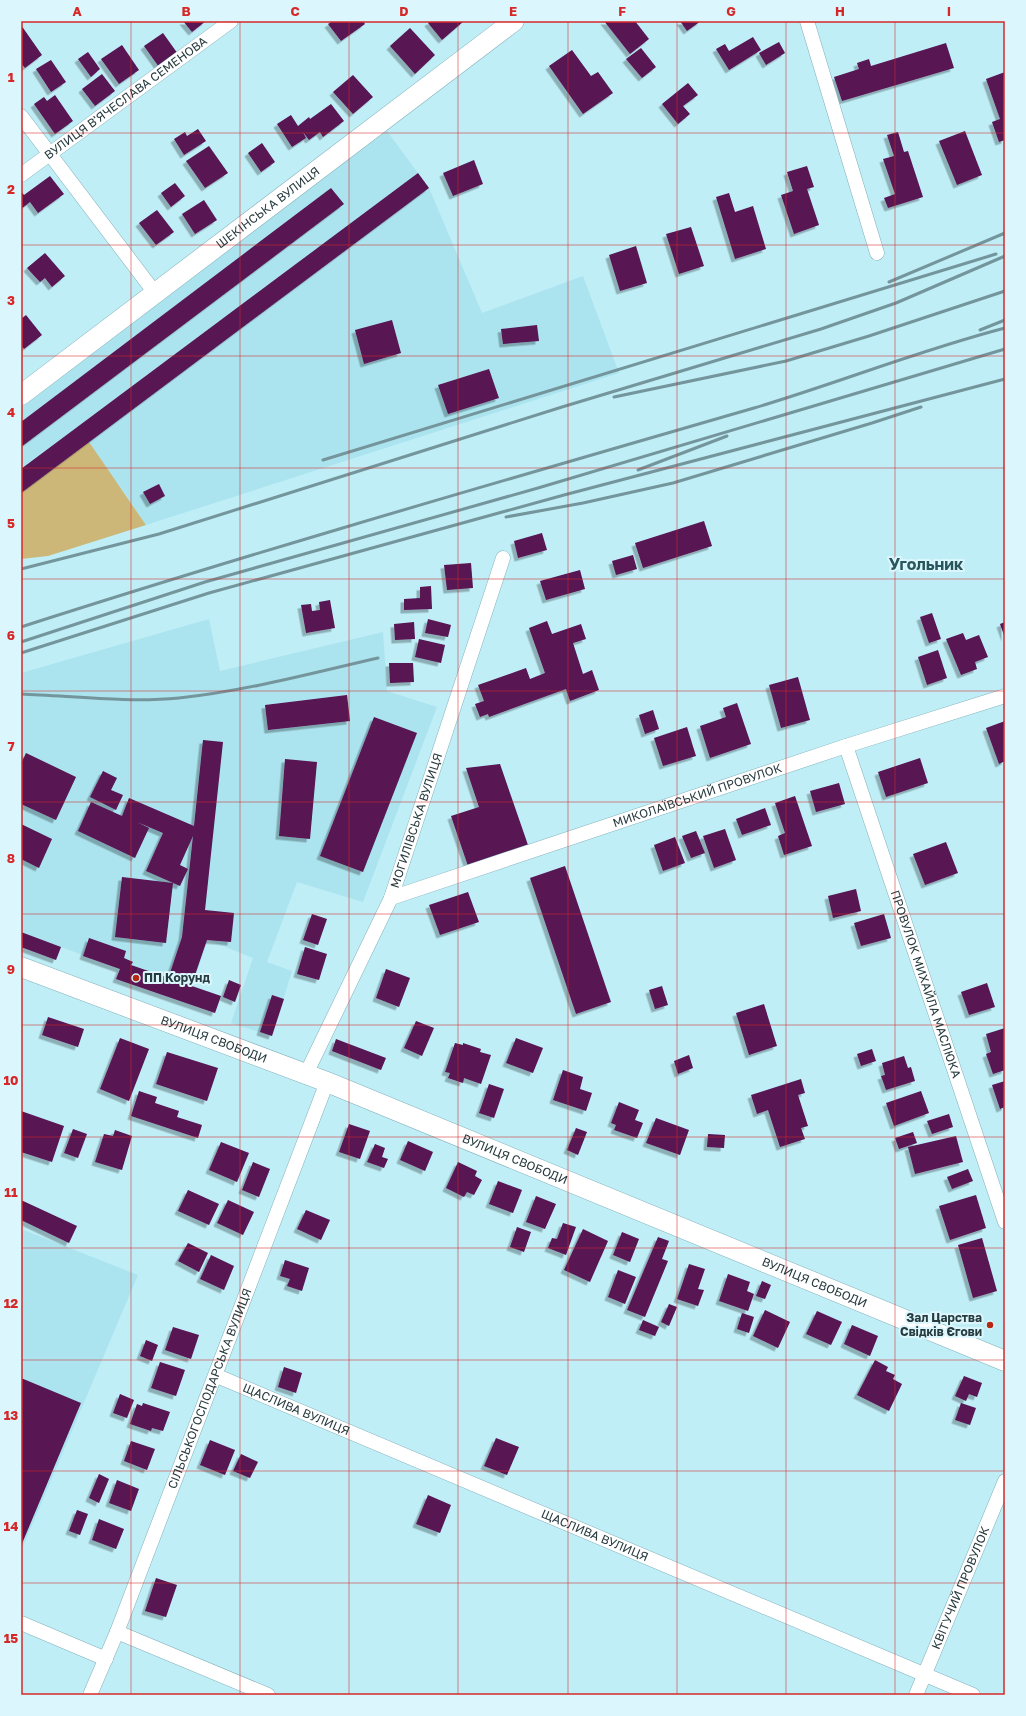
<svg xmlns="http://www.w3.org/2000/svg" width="1026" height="1716" viewBox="0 0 1026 1716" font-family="'Golos Text',sans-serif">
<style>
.built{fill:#abe4ef}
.green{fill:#ccb778}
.building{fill:#581353;filter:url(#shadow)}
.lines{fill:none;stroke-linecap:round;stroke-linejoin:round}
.street-casing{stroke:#83b1ba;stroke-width:15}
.secondary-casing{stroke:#83b1ba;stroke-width:21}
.street{stroke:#fff;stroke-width:14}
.secondary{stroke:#fff;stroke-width:20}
.rail{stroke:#74959b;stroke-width:3}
.grid{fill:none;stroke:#d62828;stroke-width:1;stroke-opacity:0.55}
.poi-dot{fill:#b52913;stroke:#dbf7fd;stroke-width:1.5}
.labels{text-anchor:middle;stroke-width:4;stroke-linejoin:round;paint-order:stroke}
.street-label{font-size:12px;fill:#283b3f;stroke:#dbf7fd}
.poi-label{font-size:12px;font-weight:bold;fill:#283b3f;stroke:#dbf7fd;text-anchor:start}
.district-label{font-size:16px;font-weight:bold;fill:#29555d;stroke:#dbf7fd}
.neatline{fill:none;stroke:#d62828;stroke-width:1.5}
.grid-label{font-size:13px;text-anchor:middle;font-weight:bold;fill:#d62828}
</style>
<defs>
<filter id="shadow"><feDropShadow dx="-3.5" dy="3.5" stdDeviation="0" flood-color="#0004"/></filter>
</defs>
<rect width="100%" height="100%" fill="#bfeef7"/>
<g class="built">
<path d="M387,131L429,188L482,313L583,276L619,373L146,525L122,489L21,493V404Z"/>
<path d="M209,619L220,671L383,632L387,691L437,707L363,902L297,882L267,962L292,971L272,1036L231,1023L253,958L208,940L186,1003L116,979L120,969L61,947L56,960L21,947V673Z"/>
<path d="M21,1229L138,1275L21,1551Z"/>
</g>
<path class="green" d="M89,442L146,525L48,556L21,559V493Z"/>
<g class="building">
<path d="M183,21H206L192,32Z"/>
<path d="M333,21H363L365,24L341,41L328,24Z"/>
<path d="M430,21H464L442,40L428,23Z"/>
<path d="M604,21H635L649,39L630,54Z"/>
<path d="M680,21H701L687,31Z"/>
<path d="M21,25L42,55L25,68L21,63Z"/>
<path d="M410,28L435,55L415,74L390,46Z"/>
<path d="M163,33L178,54L159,67L144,46Z"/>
<path d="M753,37L761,50L729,70L716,49L725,44L729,51Z"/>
<path d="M779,42L785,53L766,65L759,53Z"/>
<path d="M946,43L954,68L842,101L834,77L859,69L857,63L869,59L871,66Z"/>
<path d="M122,45L139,70L119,84L101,59Z"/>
<path d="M641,48L656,67L642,78L626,59Z"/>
<path d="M572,50L591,76L598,72L613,93L583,114L549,66Z"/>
<path d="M88,52L100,69L91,77L78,59Z"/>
<path d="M51,60L66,82L51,92L36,69Z"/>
<path d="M1005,72V140L999,142L992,122L1000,119L986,79Z"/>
<path d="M102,74L115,91L95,106L82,89Z"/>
<path d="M353,75L373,97L353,114L333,92Z"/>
<path d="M688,83L698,95L683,106L690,114L678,124L662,104Z"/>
<path d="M55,95L73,121L55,134L34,104L44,97L47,101Z"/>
<path d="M331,104L344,121L323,137L320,132L309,140L303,132L306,138L292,147L277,124L291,115L298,126L309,117L310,119Z"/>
<path d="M198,129L206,141L184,155L174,139L185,132L187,136Z"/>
<path d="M965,131L982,175L957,185L939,141Z"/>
<path d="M898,132L904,152L908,151L923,197L888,208L884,198L895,194L883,159L894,156L887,135Z"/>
<path d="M262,143L275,162L261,172L248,153Z"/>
<path d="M209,146L228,173L205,188L186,161Z"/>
<path d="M474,160L483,184L453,196L443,173Z"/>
<path d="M807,166L814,187L807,189L819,225L794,234L781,195L793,191L787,172Z"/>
<path d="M418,173L429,188L21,493V469Z"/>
<path d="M50,176L64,194L38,213L30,202L21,209V191L24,195Z"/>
<path d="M175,183L185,196L171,207L161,193Z"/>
<path d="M331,188L344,204L21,447V422Z"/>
<path d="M729,193L735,212L753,206L766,249L735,259L716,197Z"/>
<path d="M204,200L217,220L195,234L182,214Z"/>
<path d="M157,210L174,232L156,245L139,223Z"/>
<path d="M691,227L704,266L679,274L666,234Z"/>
<path d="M636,246L647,283L620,291L609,255Z"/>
<path d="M45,253L65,276L52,287L45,278L40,282L27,268Z"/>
<path d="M26,315L42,335L24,349L21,345V319Z"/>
<path d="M392,320L401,353L364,364L355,330Z"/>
<path d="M537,325L539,341L503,344L501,329Z"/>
<path d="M489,369L499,398L448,414L438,385Z"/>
<path d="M159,484L165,496L150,504L143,492Z"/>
<path d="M704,521L712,546L643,568L635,543Z"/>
<path d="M542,533L547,550L518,558L514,541Z"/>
<path d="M633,555L637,569L616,575L612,561Z"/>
<path d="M471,563L473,588L447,590L444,565Z"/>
<path d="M580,570L585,589L546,600L540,581Z"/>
<path d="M431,586L432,609L404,610V599L420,598V587Z"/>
<path d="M330,600L335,628L306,633L301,605L311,604L312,611L320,610L319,602Z"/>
<path d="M932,613L941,639L929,643L920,617Z"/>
<path d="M428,619L451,625L448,637L425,633Z"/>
<path d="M547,621L552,634L581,624L586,639L573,643L583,674L592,670L599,690L570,701L566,689L489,717L488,714L480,717L475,704L484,701L478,685L526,668L530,679L545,673L529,628Z"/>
<path d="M414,622L415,639L395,640L394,624Z"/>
<path d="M1005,622V638L1000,624Z"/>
<path d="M963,633L966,640L979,635L988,657L975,662L977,669L961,675L946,639Z"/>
<path d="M419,639L445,645L441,663L415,657Z"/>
<path d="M938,650L947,678L927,685L918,657Z"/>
<path d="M389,663H413L414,682L390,683Z"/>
<path d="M798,677L810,720L781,728L769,685Z"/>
<path d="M347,695L350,721L268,730L265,705Z"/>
<path d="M737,703L751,744L710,758L700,726L726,717L723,708Z"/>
<path d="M653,710L659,729L645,734L639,715Z"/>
<path d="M374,717L417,733L363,872L320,856Z"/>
<path d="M1005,721V761L999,764L986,728Z"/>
<path d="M687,727L696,756L663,766L654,738Z"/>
<path d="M203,740L223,742L205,910L234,913L231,942L207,940L193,981L170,973L182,937L193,836L180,865L188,869L180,886L146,871L163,833L137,822L149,828L135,858L78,831L91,802L122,816L129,798L194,826Z"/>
<path d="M26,753L76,777L56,820L21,804V764Z"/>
<path d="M920,758L928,783L886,797L878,772Z"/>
<path d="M285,759L317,762L310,839L279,836Z"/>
<path d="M500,764L528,845L468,866L451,816L479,807L466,768Z"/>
<path d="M103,771L117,778L111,790L123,795L116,810L90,797Z"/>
<path d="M839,783L845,804L816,812L810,791Z"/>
<path d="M795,796L812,846L784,855L778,836L785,833L775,803Z"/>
<path d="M765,808L771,825L742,835L736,819Z"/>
<path d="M21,824L52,839L39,868L21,859Z"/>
<path d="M725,829L736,860L714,868L703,836Z"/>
<path d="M696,831L705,853L691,858L682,836Z"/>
<path d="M675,837L685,863L663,871L654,845Z"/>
<path d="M946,842L958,873L925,885L913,854Z"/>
<path d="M565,866L611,1002L576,1014L530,878Z"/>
<path d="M122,877L173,883L166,943L115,937Z"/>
<path d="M856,889L861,911L833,918L828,896Z"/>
<path d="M468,892L479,922L440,935L429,905Z"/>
<path d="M312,914L327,919L318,945L303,940Z"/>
<path d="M884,914L891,938L861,946L854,923Z"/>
<path d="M21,932L61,947L56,960L21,947Z"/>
<path d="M89,938L126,951L124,958L133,962L131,965L221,996L215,1013L116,979L120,969L83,956Z"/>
<path d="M305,947L327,954L319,980L297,974Z"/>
<path d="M386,969L410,978L399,1007L376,998Z"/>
<path d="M229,980L241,985L235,1002L223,997Z"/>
<path d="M987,983L995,1007L969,1015L961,992Z"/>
<path d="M662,986L668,1005L655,1009L649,990Z"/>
<path d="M272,995L284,999L272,1036L260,1032Z"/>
<path d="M764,1004L777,1046L749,1055L736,1013Z"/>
<path d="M48,1017L84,1029L78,1047L42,1035Z"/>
<path d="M416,1021L434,1028L422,1056L404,1048Z"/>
<path d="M1005,1028V1070L993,1074L986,1054L991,1052L986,1034Z"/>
<path d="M120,1038L149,1049L129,1101L100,1089Z"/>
<path d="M516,1038L543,1048L533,1073L506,1063Z"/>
<path d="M336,1039L386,1058L381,1070L332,1051Z"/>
<path d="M455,1043L463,1045V1043L481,1049L480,1052L491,1055L481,1084L464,1078L463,1083L448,1078L450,1073L445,1072Z"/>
<path d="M872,1049L876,1061L861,1066L857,1054Z"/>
<path d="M167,1052L218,1068L207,1101L156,1084Z"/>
<path d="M689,1055L693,1068L678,1074L674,1061Z"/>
<path d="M904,1056L908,1068L911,1067L915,1081L886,1090L881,1076L885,1075L882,1063Z"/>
<path d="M563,1070L583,1077L580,1089L592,1093L586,1111L553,1100Z"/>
<path d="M801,1079L805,1093L798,1095L808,1126L801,1128L805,1139L780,1147L768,1110L757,1114L751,1095Z"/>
<path d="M1005,1081V1107L1000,1109L992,1085Z"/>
<path d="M489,1084L504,1089L494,1118L479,1113Z"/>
<path d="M139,1091L157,1097L155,1103L179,1111L177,1117L202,1125L198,1138L131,1116Z"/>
<path d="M921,1091L929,1113L894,1126L886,1103Z"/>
<path d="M619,1102L639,1110L635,1120L643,1123L637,1138L614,1130L616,1125L611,1123Z"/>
<path d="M21,1111L64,1126L52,1162L21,1152Z"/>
<path d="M949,1114L953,1127L932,1134L927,1121Z"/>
<path d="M656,1118L689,1130L680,1155L646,1143Z"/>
<path d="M349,1124L370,1131L360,1159L339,1152Z"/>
<path d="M576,1128L587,1132L578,1155L567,1150Z"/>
<path d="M73,1129L87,1134L78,1158L64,1153Z"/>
<path d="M115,1130L132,1136L122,1170L95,1162L104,1134L113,1136Z"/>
<path d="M913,1132L917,1143L899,1149L895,1138Z"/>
<path d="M708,1134L725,1135L724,1148L707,1147Z"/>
<path d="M956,1136L963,1162L915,1174L908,1147Z"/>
<path d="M408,1141L433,1152L425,1171L400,1160Z"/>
<path d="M221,1142L249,1153L237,1182L209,1170Z"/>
<path d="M375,1144L385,1148L382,1157L388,1159L384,1168L367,1162Z"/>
<path d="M253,1162L270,1169L259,1197L242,1190Z"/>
<path d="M458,1162L477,1171L475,1176L482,1180L474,1195L467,1192L464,1197L446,1188Z"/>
<path d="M968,1169L973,1181L952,1189L947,1177Z"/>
<path d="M498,1181L522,1190L513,1213L489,1204Z"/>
<path d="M188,1190L219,1204L209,1225L178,1211Z"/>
<path d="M976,1195L986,1228L950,1240L939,1206Z"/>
<path d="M536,1196L556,1204L545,1229L526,1222Z"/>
<path d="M21,1200L77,1226L69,1243L21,1220Z"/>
<path d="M228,1200L254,1212L243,1235L217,1223Z"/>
<path d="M306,1210L330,1220L321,1240L297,1229Z"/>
<path d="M563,1223L576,1227L566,1255L548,1248L552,1238L557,1239Z"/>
<path d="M517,1227L531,1232L524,1252L510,1247Z"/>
<path d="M583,1229L608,1241L590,1282L564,1270Z"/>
<path d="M622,1232L639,1239L630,1262L613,1255Z"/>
<path d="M658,1237L669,1241L662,1259L668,1261L645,1317L627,1310Z"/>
<path d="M982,1238L997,1291L973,1298L958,1245Z"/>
<path d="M188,1243L208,1253L199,1272L178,1261Z"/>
<path d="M211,1255L234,1266L224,1290L200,1279Z"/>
<path d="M285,1260L309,1268L302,1291L287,1286L290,1279L280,1276Z"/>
<path d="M689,1264L705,1269L698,1289L704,1290L698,1306L677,1299Z"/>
<path d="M618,1270L636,1277L625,1304L608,1297Z"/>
<path d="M728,1274L750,1282L747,1291L754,1294L748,1311L719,1301Z"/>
<path d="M762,1281L771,1285L765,1299L756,1296Z"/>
<path d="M669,1304L677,1307L669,1326L661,1322Z"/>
<path d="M765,1310L790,1322L778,1348L753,1336Z"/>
<path d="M817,1311L842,1322L831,1345L806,1334Z"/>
<path d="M742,1313L754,1317L749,1333L737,1329Z"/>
<path d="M643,1320L659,1327L655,1336L639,1330Z"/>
<path d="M852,1325L878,1336L870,1356L844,1344Z"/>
<path d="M173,1327L199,1335L191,1359L165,1350Z"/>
<path d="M146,1340L158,1345L152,1361L140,1356Z"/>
<path d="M875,1360L888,1367L886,1371L895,1375L893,1379L902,1384L889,1411L857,1395Z"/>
<path d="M160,1362L185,1370L176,1396L151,1388Z"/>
<path d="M284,1367L302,1373L296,1393L278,1387Z"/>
<path d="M964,1376L982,1383L977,1397L969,1394L966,1401L955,1396Z"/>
<path d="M21,1378L81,1403L21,1546Z"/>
<path d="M120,1394L134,1400L127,1418L113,1413Z"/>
<path d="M143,1403L170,1412L163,1431L152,1428L151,1431L130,1424L137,1404L142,1406Z"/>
<path d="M961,1403L976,1408L970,1425L955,1420Z"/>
<path d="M496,1438L519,1447L507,1475L484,1466Z"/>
<path d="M210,1440L235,1450L225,1475L200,1465Z"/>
<path d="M131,1441L155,1449L147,1470L124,1461Z"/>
<path d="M241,1454L258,1462L250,1478L233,1471Z"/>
<path d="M99,1474L109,1479L99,1503L89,1498Z"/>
<path d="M117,1480L139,1489L131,1511L109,1503Z"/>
<path d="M428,1495L451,1505L440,1533L416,1524Z"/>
<path d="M77,1510L88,1514L80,1535L69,1531Z"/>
<path d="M99,1519L124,1529L116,1549L92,1540Z"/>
<path d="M156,1578L177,1585L166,1617L145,1611Z"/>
</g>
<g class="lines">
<g class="street-casing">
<g id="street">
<path d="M807,21L877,253"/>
<path d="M21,116L155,293"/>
<path id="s1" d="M21,175L231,21"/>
<path id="s2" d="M846,746L1005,1222"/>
<path id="s3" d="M391,898L846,746L1005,696"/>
<path id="s4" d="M306,1074L391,898L503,558"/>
<path id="s5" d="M217,1376L973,1695"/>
<path d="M21,1623L106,1659"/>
<path d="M117,1632L268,1695"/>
<path id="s6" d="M90,1695L117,1632L327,1082"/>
<path id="s7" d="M916,1695L1005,1481"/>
</g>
</g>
<g class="secondary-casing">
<g id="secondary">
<path id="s8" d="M21,395L514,21"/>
<path id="s9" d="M21,967L327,1082L1005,1361"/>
</g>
</g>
<use href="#street" class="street"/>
<use href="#secondary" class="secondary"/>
<g class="rail">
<path d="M889,282L1005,233"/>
<path d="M980,330L1005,320"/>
<path d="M614,397L786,361L869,336L1005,291"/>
<path d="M323,460L996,254"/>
<path d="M638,470L727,436"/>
<path d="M506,517L583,503L673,483L872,423L921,407"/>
<path d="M21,569L159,534L562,407L821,329L896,303L1005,256"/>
<path d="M21,627C264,549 509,479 754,408C838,383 920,350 1005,328"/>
<path d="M21,642L205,582L538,488L1005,349"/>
<path d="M21,653L209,593L564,495L1005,379"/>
<path d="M21,694C73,696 127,703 179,698C246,691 312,673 378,658"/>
</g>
</g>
<path class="grid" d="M131,21V1695M240,21V1695M349,21V1695M458,21V1695M568,21V1695M677,21V1695M786,21V1695M895,21V1695M21,133H1005M21,245H1005M21,356H1005M21,468H1005M21,579H1005M21,691H1005M21,802H1005M21,914H1005M21,1025H1005M21,1137H1005M21,1248H1005M21,1360H1005M21,1471H1005M21,1583H1005"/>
<g class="poi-dot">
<circle cx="136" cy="978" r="4"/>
<circle cx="990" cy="1325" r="4"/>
</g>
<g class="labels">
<g class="street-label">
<text dy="4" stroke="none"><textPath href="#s1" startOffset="130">ВУЛИЦЯ В'ЯЧЕСЛАВА СЕМЕНОВА</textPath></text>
<text dy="4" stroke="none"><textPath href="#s8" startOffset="310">ШЕКІНСЬКА ВУЛИЦЯ</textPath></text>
<text dy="4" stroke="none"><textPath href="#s3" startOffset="323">МИКОЛАЇВСЬКИЙ ПРОВУЛОК</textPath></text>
<text dy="4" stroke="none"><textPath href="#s4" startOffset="277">МОГИЛІВСЬКА ВУЛИЦЯ</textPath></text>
<text dy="4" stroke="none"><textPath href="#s2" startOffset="251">ПРОВУЛОК МИХАЙЛА МАСЛЮКА</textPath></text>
<text dy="4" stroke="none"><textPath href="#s9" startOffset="206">ВУЛИЦЯ СВОБОДИ</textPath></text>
<text dy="4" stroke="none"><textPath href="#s9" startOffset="530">ВУЛИЦЯ СВОБОДИ</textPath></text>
<text dy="4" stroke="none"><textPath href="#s9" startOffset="854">ВУЛИЦЯ СВОБОДИ</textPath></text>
<text dy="4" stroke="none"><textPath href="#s6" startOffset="329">СІЛЬСЬКОГОСПОДАРСЬКА ВУЛИЦЯ</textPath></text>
<text dy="4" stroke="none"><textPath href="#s5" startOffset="86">ЩАСЛИВА ВУЛИЦЯ</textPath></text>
<text dy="4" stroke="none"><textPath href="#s5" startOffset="410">ЩАСЛИВА ВУЛИЦЯ</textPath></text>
<text dy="4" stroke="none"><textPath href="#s7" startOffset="116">КВІТУЧИЙ ПРОВУЛОК</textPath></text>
</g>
<g class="poi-label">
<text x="144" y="982">ПП Корунд</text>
<text x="982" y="1322" text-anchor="end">Зал Царства<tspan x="982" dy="14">Свідків Єгови</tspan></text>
</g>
<g class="district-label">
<text x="926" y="570">Угольник</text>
</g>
</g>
<rect width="1026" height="1716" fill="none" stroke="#dbf7fd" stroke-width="44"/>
<rect x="22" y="22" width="982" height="1672" class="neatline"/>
<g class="grid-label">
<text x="77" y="16">A</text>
<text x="186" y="16">B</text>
<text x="295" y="16">C</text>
<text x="404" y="16">D</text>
<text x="513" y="16">E</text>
<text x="622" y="16">F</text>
<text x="731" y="16">G</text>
<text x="840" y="16">H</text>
<text x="949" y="16">I</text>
<text x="11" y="82">1</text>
<text x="11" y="194">2</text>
<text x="11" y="305">3</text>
<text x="11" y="417">4</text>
<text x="11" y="528">5</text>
<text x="11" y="640">6</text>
<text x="11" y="751">7</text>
<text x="11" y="863">8</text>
<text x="11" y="974">9</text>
<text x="11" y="1085">10</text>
<text x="11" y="1197">11</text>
<text x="11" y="1308">12</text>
<text x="11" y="1420">13</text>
<text x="11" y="1531">14</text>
<text x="11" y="1643">15</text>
</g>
</svg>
